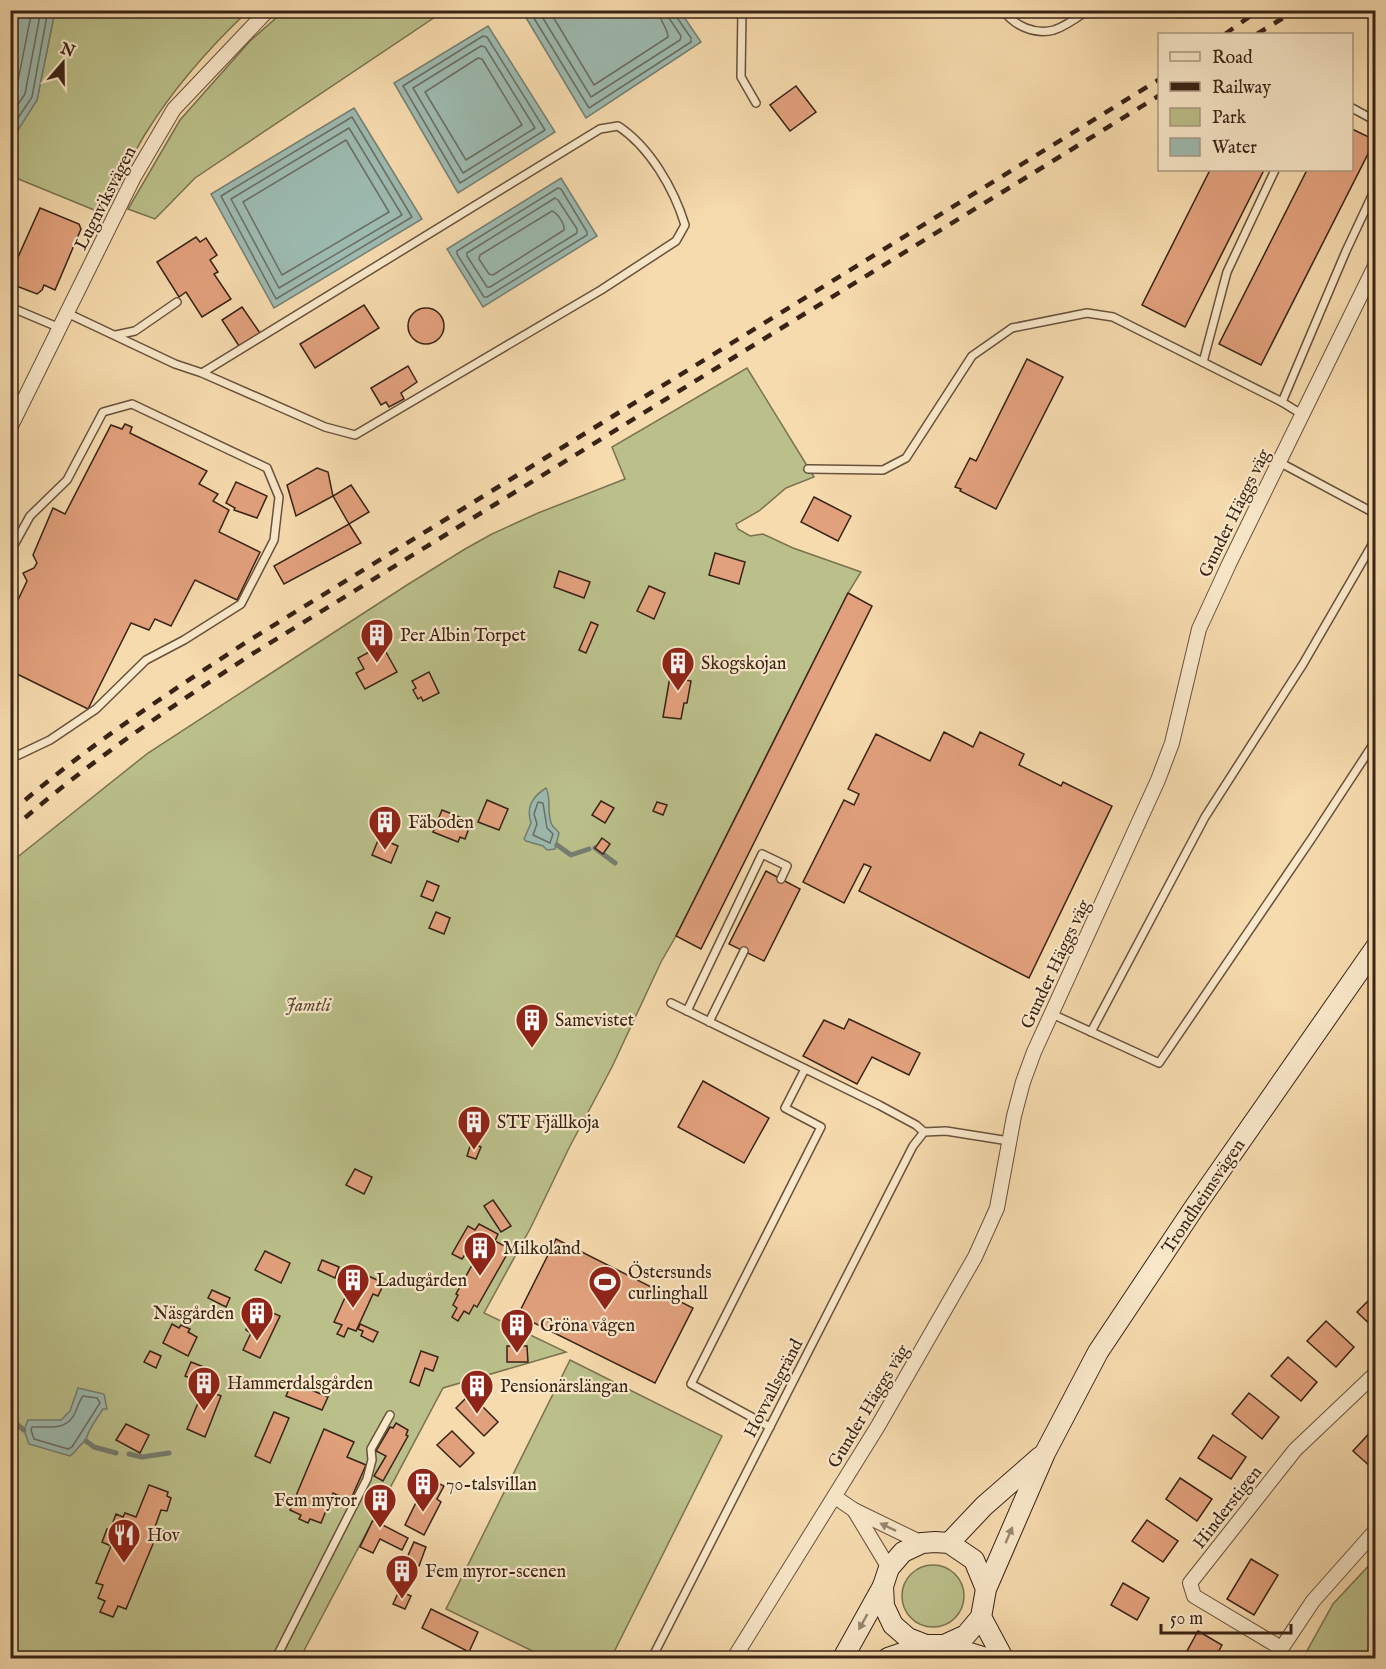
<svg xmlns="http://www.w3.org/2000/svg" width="1386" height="1669" viewBox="0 0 1386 1669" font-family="'IM FELL English',serif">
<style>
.green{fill:#bbc08b;stroke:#7a7250;stroke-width:1.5}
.water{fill:#9dbab0;stroke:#757e72;stroke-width:1.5}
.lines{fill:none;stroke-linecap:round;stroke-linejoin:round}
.shore{stroke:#6b6e63;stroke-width:1.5}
.stream{stroke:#757e72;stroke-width:5}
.building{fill:#e2a17d;stroke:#392316;stroke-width:1.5}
.lane-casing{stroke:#68513c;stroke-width:10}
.street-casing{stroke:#68513c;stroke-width:16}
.secondary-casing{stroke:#392316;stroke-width:22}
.lane{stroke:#f9e8ca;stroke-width:7}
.street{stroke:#f9e8ca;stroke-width:14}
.secondary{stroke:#f9e8ca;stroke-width:20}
.rail{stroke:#392316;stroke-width:4.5;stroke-dasharray:10 10;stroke-linecap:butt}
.oneway{fill:#998670}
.labels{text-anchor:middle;stroke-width:4.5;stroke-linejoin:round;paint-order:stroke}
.street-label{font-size:18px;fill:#392316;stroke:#f9e8ca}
.poi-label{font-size:18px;fill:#392316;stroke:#f9e8ca;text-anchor:start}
.park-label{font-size:18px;font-style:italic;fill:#5a4a33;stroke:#f9e8ca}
</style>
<rect width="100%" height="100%" fill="#f6dbae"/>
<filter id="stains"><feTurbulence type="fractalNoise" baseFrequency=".00333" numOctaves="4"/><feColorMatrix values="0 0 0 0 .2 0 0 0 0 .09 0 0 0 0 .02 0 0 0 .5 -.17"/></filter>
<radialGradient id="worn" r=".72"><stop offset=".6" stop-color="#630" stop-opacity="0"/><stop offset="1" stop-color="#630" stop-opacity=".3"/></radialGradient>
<g class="green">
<path d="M55,11H248C210,47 172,90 144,136C129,161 118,188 104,214L11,176L10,141L37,100Z"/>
<path d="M284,11H444L195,178L155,219L128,209L180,120L250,41Z"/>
<path d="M747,368L814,477L786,488L759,511L736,524L738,529L750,536L763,534L793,548L861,572L848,593L676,936L661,962L612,1067L569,1148L531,1227L484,1313L566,1352L443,1388L300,1658H11L10,863L148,753L407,585L465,549L492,534L538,513L625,479L612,447Z"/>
<path d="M570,1360L722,1436L611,1658H547L446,1609Z"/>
<path d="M1375,1559V1658H1303L1333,1604Z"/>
<circle cx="933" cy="1596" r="31"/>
</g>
<g class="water">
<path d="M11,10L55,11L37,100L11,141Z"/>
<path d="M522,11H680L701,42L586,118Z"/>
<path d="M488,26L555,132L458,193L394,83Z"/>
<path d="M354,108L422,219L274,308L211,194Z"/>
<path d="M561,178L597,236L483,307L447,249Z"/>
<path d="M546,788C552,799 546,814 552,825C554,828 557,830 559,833L555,849L547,850L543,846L526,841L524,839L531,823C526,807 532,797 546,788Z"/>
<path d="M78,1388L104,1394L107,1409H103C97,1419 87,1430 86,1441C79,1444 77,1451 70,1456L29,1444L24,1430L28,1420H61L70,1411Z"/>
</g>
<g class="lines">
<g class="shore">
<path d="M529,10L589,108L691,42V38L676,16V10"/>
<path d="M538,10L591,97L680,40L681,36L669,18L668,10"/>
<path d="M549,10L594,85L668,37C668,28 659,21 659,10"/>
<path d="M483,36L487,37L545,130L460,183L403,86Z"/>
<path d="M481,46L485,47L535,128L463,173L413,88Z"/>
<path d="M478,58L482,59L522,125L466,160L425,92Z"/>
<path d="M10,100L16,91L32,10"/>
<path d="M10,116L25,94L41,10"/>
<path d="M352,117L412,217L276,299L221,196Z"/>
<path d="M349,128L402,215L279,288L231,199Z"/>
<path d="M10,130L32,97L48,10"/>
<path d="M346,140L389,212L282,275L243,202Z"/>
<path d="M558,188L561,189L587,232V235L487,297H484L457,254V251Z"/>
<path d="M555,198L558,200L577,229V233L490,287H487L467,256V253Z"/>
<path d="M552,211C558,213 565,225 564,230L493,275L489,274L479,259L480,255Z"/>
<path d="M538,802L543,803L547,828L553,834L550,843L533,835L537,824L534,814Z"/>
<path d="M83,1396L97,1398L100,1403L72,1447L68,1449L34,1439L31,1430L32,1427C48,1426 66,1432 75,1413C78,1407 79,1401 83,1396Z"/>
</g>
<g class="stream">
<path d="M557,845L571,855L589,849"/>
<path d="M595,848L615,863"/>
<path d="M10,1419L24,1430"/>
<path d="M86,1441L94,1447L116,1453"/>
<path d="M129,1454L142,1457L169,1453"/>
</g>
</g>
<g class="building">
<path d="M796,86L816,112L790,131L770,105Z"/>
<path d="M1352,129L1375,140L1261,365L1219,344L1307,170H1352Z"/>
<path d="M1210,170H1264L1185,327L1142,305Z"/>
<path d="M40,208L79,224L81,229L55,290L44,285L42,290L37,294L11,284L10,275Z"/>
<path d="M196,237L200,242L206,238L217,255L210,260L218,272L214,274L231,299L202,317L186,292L179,297L157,262Z"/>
<path d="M364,305L379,328L315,368L300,344Z"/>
<path d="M242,307L260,333L239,346L222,320Z"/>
<circle cx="426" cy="326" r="18"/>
<path d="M1027,359L1063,377L996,509L960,491L961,489L955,487L970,458L976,461Z"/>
<path d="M408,366L417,382L401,393L404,399L389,407L386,402L381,405L371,388Z"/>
<path d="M125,424L132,427L130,433L207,471L199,484L218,494L213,501L229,510L219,532L260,552L237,600L195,580L171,626L155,619L149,630L131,623L88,709L13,672L10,675V607L16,604L27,581L23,573L34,568L37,563L33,555L53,508L65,514L111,425L122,429Z"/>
<path d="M317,468L328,472L333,496L296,516L287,485Z"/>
<path d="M236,482L267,496L257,518L234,510L235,508L226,503Z"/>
<path d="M351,485L369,512L349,524L333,496Z"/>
<path d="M814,497L851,516L838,541L801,522Z"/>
<path d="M349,524L361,543L284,584L274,566Z"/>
<path d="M715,553L745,562L739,584L709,575Z"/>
<path d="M559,571L590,582L584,598L554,587Z"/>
<path d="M649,586L665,593L654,619L637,611Z"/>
<path d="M848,593L872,606L701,949L676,936Z"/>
<path d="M591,622L598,625L586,653L579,650Z"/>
<path d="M382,645L397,672L365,689L356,673L364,669L358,658Z"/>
<path d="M429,672L439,693L423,701L421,697L418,699L413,690L416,688L412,681Z"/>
<path d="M670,677L691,681L687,703H684L681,719L663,717Z"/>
<path d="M944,732L973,747L980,732L1024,754L1019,765L1061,786L1063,782L1112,806L1029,978L859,891L871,867L864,864L844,903L803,882L844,800L854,805L859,794L848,789L876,734L930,761Z"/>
<path d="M487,800L508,809L499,830L478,822Z"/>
<path d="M601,801L614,808L605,823L592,815Z"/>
<path d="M657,802L667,805L663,815L653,811Z"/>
<path d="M442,810L467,820L465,826L469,828L465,839L460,837L458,842L433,832Z"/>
<path d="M379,838L398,846L391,863L372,855Z"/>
<path d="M602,838L610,844L603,854L595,848Z"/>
<path d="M766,871L800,889L764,961L729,944Z"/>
<path d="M427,881L439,886L433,901L421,896Z"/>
<path d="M436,912L450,918L444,934L429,928Z"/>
<path d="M849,1019L920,1053L909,1075L872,1057L857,1084L803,1056L824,1020L844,1029Z"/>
<path d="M703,1081L769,1118L744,1163L678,1127Z"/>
<path d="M471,1143L481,1147L476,1159L467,1156Z"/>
<path d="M355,1169L372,1177L364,1194L346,1185Z"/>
<path d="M493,1200L511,1226L501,1232L484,1206Z"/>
<path d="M479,1224L498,1234L495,1241L510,1249L477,1307L474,1305L469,1314L464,1311L458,1321L452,1317L457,1308L453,1305L458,1295L456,1294L476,1258L466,1253L462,1259L452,1254L468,1226L475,1230Z"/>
<path d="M556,1239L693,1308L655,1383L518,1315Z"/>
<path d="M265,1251L290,1263L281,1283L255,1270Z"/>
<path d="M322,1260L339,1267L335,1278L318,1270Z"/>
<path d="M357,1271L384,1283L378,1296L373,1294L356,1331L348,1328L344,1337L337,1334L342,1325L334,1322Z"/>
<path d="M212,1290L230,1298L226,1307L208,1298Z"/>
<path d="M1376,1293V1330L1357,1312Z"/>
<path d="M262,1308L280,1316L260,1358L243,1350L251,1333L246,1330L247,1326L254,1327Z"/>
<path d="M1326,1321L1354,1347L1336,1367L1307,1341Z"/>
<path d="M172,1324L179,1328L181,1325L190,1329L188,1332L197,1337L188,1356L163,1343Z"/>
<path d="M360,1324L378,1332L373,1342L361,1336L363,1331L358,1329Z"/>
<path d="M507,1346H527L528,1362H507Z"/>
<path d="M150,1351L161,1356L156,1368L144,1362Z"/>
<path d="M421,1351L438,1357L433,1371L425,1368L419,1386L410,1382Z"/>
<path d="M1288,1357L1317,1382L1301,1401L1271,1376Z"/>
<path d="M191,1362L214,1371L208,1385L185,1376Z"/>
<path d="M292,1382L328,1397L322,1410L286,1396Z"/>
<path d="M204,1389L221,1396L205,1437L187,1429Z"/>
<path d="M1249,1393L1279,1417L1262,1439L1232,1414Z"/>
<path d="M470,1394L498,1422L484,1436L456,1408Z"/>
<path d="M274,1412L289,1418L270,1463L255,1456Z"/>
<path d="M396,1423L408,1430L406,1435L408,1436L383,1481L374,1476L386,1456L376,1451L390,1427L393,1428Z"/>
<path d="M126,1424L149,1435L140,1453L116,1440Z"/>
<path d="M1376,1426V1464L1372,1468L1353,1451Z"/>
<path d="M324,1429L354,1442L347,1457L366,1465L350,1501L333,1493L321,1523L310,1519L308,1523L299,1519L301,1515L290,1510Z"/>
<path d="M452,1431L474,1453L460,1467L437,1445Z"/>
<path d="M1213,1435L1246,1457L1231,1479L1198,1458Z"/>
<path d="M428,1478L444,1486L437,1499L441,1502L424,1535L405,1525Z"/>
<path d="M1180,1478L1212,1499L1197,1521L1166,1499Z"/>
<path d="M149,1485L168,1492L167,1496L171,1498L167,1511L161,1510L155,1527L168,1533L164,1541L155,1539L126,1609L118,1606L113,1617L100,1612L105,1601L98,1598L103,1585L96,1583L111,1546L102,1542L107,1529L110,1530L116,1514L123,1517L125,1513L136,1517Z"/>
<path d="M373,1520L408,1538L402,1550L380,1539L373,1553L360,1547Z"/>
<path d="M1147,1520L1178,1541L1163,1562L1132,1541Z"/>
<path d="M414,1542L426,1547L419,1566L406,1560Z"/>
<path d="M1251,1559L1278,1575L1254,1615L1227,1599Z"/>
<path d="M1123,1583L1149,1598L1137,1620L1111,1605Z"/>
<path d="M399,1591L411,1596L405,1609L393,1604Z"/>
<path d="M431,1609L478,1632L469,1652L422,1628Z"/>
<path d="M1198,1631L1222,1645L1215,1658H1201L1187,1651Z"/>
</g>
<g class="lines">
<g class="lane-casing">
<g id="lane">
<path d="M742,10L741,77L756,103"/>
<path d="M1003,10C1014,26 1035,35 1054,30C1066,26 1078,17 1088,10"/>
<path d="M1352,108L1376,121"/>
<path d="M10,307L60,328"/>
<path d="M67,313L175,364L202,373L325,427L355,435L601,290L676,241L685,225C674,189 650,147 618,126L600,129L202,373"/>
<path d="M116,335L135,331L177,302"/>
<path d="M1203,362L1227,272L1275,170"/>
<path d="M1282,402L1346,251L1376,187"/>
<path d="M1279,462L1376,514"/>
<path d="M808,469L883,470L906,458L972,356L1012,328L1087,313L1113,317L1282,402L1303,415"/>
<path d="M10,552L30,516L67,480L103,412L132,404L267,468L279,497L274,540L241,604L184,640L146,660L96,709L50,740L10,759"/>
<path d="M671,1003L879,1105L916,1125L924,1132"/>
<path d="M687,1011L762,854L787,866L781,879"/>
<path d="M1052,1014L1159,1063L1312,838L1376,740"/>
<path d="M709,1022L744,951"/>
<path d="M1091,1032L1205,817L1303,664L1376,538"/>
<path d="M770,1427L691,1384L821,1127L785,1108L805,1069"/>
<path d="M276,1658L367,1479L372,1460L371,1449L390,1415"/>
<path d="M652,1658L913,1146L924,1132L946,1131L1009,1141"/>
</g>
</g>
<g class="street-casing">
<g id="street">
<path d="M10,428L134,177L174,109L268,10"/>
<path d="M835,1497L854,1510L922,1543"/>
<path d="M854,1510L889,1568"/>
<path d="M1281,1648L1194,1596L1190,1583L1295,1450L1376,1373"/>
<path d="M734,1658L878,1426L975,1257L997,1208L1014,1116L1023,1082L1034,1052L1158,780L1172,743L1199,629L1229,564L1376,264"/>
<path d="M1275,1658L1313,1601L1376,1530"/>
</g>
</g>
<g class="secondary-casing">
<g id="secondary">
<path d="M949,1543L984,1506L1040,1457"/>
<path d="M986,1589L974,1560L949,1543L935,1542L922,1543L903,1552L889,1568L883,1586L884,1606L893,1625L908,1638L926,1645H944L966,1635L981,1617L986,1589L1045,1453L1098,1352L1194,1208L1376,947"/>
<path d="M981,1617L1003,1658"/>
<path d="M944,1645L986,1658"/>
<path d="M843,1658L883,1586"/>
<path d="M888,1658L926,1645"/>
</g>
</g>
<use href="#lane" class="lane"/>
<use href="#street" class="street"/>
<use href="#secondary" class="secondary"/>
<g class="rail">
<path d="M1225,34L1259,10"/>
<path d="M1257,34L1296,10"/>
<path d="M10,813C83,749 164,696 245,643L1160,79"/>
<path d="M10,831C85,764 168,709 252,654L1160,95"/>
</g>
</g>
<defs><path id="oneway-solid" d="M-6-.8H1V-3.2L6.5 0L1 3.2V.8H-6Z" transform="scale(1.5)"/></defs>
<g class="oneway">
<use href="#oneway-solid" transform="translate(888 1527) rotate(-154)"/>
<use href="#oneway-solid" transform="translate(1009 1535) rotate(-67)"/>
<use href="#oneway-solid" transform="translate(863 1622) rotate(119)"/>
</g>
<defs>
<g id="building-pin" transform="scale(1.725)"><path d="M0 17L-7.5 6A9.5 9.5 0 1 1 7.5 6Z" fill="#8f2418" stroke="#f9e8ca"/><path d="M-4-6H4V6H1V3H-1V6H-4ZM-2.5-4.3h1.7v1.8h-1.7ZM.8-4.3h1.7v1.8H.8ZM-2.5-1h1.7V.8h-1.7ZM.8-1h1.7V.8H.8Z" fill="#fff"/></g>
<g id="stadium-pin" transform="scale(1.725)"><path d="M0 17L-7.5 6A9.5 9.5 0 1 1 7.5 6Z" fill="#8f2418" stroke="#f9e8ca"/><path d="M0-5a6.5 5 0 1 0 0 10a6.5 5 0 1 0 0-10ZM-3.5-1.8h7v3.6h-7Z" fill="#fff"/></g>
<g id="restaurant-pin" transform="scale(1.725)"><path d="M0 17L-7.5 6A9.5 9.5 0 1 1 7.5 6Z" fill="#8f2418" stroke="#f9e8ca"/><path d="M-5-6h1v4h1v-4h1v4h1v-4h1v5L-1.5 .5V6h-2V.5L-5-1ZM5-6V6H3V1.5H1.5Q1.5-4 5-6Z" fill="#fff"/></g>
</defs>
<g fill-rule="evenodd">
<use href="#building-pin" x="377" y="635"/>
<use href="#building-pin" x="678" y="663"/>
<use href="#building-pin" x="385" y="822"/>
<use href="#building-pin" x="532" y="1020"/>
<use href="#building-pin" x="474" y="1122"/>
<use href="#building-pin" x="480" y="1248"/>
<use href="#building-pin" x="353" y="1280"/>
<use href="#stadium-pin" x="605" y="1282"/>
<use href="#building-pin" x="257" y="1313"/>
<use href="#building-pin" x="517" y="1325"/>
<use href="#building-pin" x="204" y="1383"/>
<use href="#building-pin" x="477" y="1386"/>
<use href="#building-pin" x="423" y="1484"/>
<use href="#building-pin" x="380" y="1500"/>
<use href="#restaurant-pin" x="124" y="1535"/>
<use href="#building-pin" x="402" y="1571"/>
</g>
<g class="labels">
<g class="street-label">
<text transform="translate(105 198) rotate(-63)" y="6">Lugnviksvägen</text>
<text transform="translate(1234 513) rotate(-64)" y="6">Gunder Häggs väg</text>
<text transform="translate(1055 964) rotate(-65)" y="6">Gunder Häggs väg</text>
<text transform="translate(1203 1196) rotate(-56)" y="6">Trondheimsvägen</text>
<text transform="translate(773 1388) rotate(-63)" y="6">Hovvallsgränd</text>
<text transform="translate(868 1406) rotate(-59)" y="6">Gunder Häggs väg</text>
<text transform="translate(1227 1507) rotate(-52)" y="6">Hinderstigen</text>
</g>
<g class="poi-label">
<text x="400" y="641">Per Albin Torpet</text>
<text x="701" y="669">Skogskojan</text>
<text x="408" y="828">Fäboden</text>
<text x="555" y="1026">Samevistet</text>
<text x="497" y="1128">STF Fjällkoja</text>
<text x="503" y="1254">Milkoland</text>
<text x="628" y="1278">Östersunds<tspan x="628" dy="21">curlinghall</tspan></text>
<text x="376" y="1286">Ladugården</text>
<text x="234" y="1319" text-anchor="end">Näsgården</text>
<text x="540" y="1331">Gröna vågen</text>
<text x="227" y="1389">Hammerdalsgården</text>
<text x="500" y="1392">Pensionärslängan</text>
<text x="446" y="1490">70-talsvillan</text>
<text x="357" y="1506" text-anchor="end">Fem myror</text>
<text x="147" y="1541">Hov</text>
<text x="425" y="1577">Fem myror-scenen</text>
</g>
<g class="park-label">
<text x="308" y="1011">Jamtli</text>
</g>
</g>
<rect width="1386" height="1669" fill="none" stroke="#f6dbae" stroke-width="36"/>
<rect x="12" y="12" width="1362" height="1645" fill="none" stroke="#392316" stroke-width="3"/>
<rect x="18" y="18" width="1350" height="1633" fill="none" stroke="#392316" stroke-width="1.5"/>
<rect x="1158" y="33" width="195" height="138" fill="#f9e8ca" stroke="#ac9982" stroke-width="1.5"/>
<rect x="1170" y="52" width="30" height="9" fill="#f9e8ca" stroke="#ac9982" stroke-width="1.5"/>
<text x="1212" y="63" font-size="18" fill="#392316">Road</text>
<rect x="1170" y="82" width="30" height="9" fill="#392316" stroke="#ac9982" stroke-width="1.5"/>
<text x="1212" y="93" font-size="18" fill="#392316">Railway</text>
<rect x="1170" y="108" width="30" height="18" fill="#bbc08b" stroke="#ac9982" stroke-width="1.5"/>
<text x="1212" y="123" font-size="18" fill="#392316">Park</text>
<rect x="1170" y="138" width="30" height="18" fill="#9dbab0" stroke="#ac9982" stroke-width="1.5"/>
<text x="1212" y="153" font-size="18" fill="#392316">Water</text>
<g transform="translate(63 63) rotate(20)" stroke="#f9e8ca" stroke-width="4.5" paint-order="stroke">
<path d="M0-4.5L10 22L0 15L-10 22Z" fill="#392316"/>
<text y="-9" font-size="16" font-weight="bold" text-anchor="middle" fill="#392316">N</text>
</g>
<path d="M1161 1624v9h130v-9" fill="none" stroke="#392316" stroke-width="3"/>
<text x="1170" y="1624" font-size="18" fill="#392316" stroke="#f9e8ca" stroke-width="4.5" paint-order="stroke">50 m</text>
<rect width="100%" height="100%" filter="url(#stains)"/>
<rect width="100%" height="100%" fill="url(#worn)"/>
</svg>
